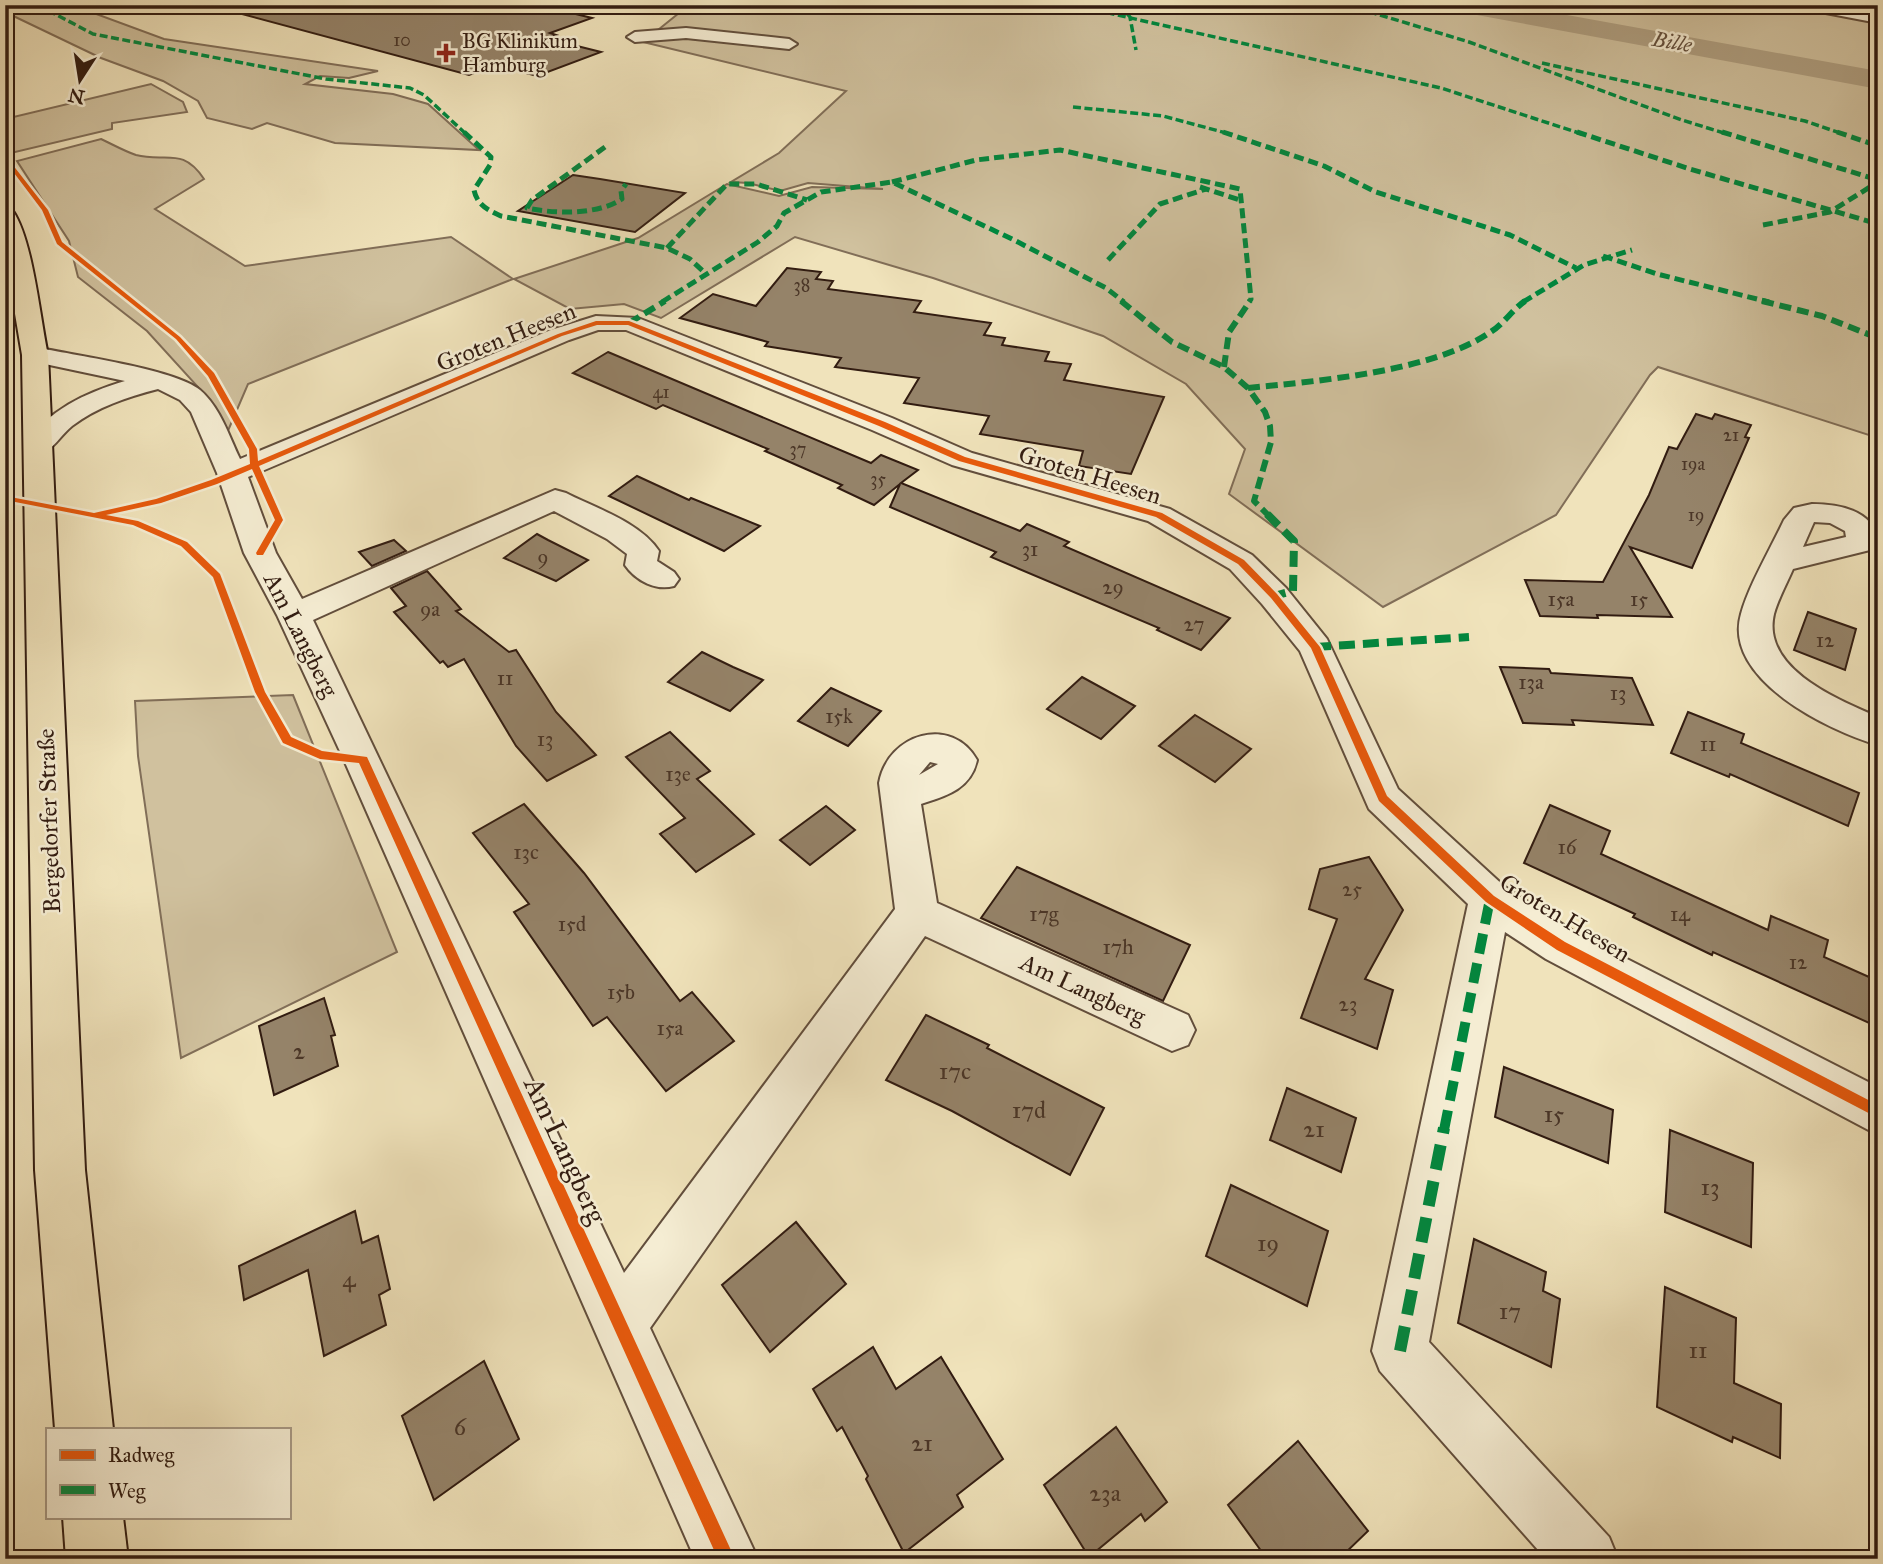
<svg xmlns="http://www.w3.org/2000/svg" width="1883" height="1564" viewBox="0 0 1883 1564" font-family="'IM FELL Great Primer',serif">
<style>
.green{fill:#d0c19e;stroke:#816e58;stroke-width:2}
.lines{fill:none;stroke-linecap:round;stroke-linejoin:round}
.river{fill:#af9f81;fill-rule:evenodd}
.building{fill:#958369;stroke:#321c11;stroke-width:2}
.minor-casing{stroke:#624e3c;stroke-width:4}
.major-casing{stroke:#321c11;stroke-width:4}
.minor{fill:#f5edd3;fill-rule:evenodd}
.major{fill:#f0e3bb;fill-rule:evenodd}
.quiet-far5{stroke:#00873e;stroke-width:3.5;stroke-dasharray:8 3.5;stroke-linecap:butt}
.quiet-far4{stroke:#00873e;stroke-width:5;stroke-dasharray:10 5;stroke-linecap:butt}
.quiet-far3{stroke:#00873e;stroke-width:6;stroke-dasharray:12 6;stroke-linecap:butt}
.quiet-far2{stroke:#00873e;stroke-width:8;stroke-dasharray:16 8;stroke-linecap:butt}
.quiet-far1{stroke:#00873e;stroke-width:10;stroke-dasharray:20 10;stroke-linecap:butt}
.quiet{stroke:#00873e;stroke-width:12;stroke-dasharray:25 12;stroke-linecap:butt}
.cycleway-casing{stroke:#f5edd3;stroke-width:5}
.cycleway{fill:#e8590c;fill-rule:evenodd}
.poi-dot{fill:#8f2418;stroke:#f5edd3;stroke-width:2.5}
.labels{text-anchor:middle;stroke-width:5;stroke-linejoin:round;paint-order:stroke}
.far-number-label{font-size:18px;fill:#4b3627}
.far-poi-label{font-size:21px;fill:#321c11;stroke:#f5edd3;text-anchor:start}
.far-water-label{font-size:21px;font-style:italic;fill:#64503e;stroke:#f5edd3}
.number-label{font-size:21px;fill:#4b3627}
.street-label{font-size:24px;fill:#321c11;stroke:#f5edd3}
.near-number-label{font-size:24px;fill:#4b3627}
.near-street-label{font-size:28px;fill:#321c11;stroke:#f5edd3}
</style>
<rect width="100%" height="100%" fill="#f0e3bb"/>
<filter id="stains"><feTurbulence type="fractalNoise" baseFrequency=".00286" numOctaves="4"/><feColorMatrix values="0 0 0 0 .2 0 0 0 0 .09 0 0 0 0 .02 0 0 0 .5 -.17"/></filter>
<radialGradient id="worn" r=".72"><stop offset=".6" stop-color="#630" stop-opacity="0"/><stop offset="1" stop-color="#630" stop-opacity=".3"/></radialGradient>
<g class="green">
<path d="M5,5H72L164,39L378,71L349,78L320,76L305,84L393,94L428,104L479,150L335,143L267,123L252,129L207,118L198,101L163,81L101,58L5,12Z"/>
<path d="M689,5H1456L1878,81V438L1658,367L1650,375L1556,515L1383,607L1229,494L1245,449L1186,384L1103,336L933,278L795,237L661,318L624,304L570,309L514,279L638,238L727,184L779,196L812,187L883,189L808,183L780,191L748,183L731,182L779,153L846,91L643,42Z"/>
<path d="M1473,5H1795L1878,21V76Z"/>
<path d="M151,84L183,102L187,112L112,123V129L11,153L5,149V119Z"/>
<path d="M101,139C112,144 124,151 136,155C166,163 182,146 204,179L155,209L245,266L451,237L513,279L248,384L227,433L198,387L147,331L78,277L69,241L17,161Z"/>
<path d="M293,695L397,952L181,1058L138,756L135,701Z"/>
</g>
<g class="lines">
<path class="river" d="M1453,5H1511L1878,71V89L1466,13L1457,11Z"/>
</g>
<g class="building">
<path d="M243,5H403L407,12L430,11L434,5H539L592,18L550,33L556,35L545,38L601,52L537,76L496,65L469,75L242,14Z"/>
<path d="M573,175L600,179L685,193L635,232L518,211Z"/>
<path d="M787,268L821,272L816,279L833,281L828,289L921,301L914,312L991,323L984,335L1005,338L1002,345L1049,352L1045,361L1071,364L1064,380L1164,397L1131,474L1079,466L1083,451L980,434L989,416L904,403L919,378L835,367L841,358L765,346L768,342L680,318L713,294L756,306Z"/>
<path d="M608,352L871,463L881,455L918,470L901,483L1020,531L1027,524L1069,542L1064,546L1230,618L1201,650L1157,630L1159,628L991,557L996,552L890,507L900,484L874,505L838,488L842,485L765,451L768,449L663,405L656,409L573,373Z"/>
<path d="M1696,414L1712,419L1715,414L1751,425L1745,437L1749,438L1692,568L1630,547L1672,617L1597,615L1598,618L1540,616L1525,580L1603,582L1649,495L1669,447L1677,449Z"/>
<path d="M637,476L689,500L691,498L760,526L724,551L609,496Z"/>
<path d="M537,534L548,540L588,560L556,581L504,558Z"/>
<path d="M394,540L406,551L372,566L359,552Z"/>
<path d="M427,571L461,609L456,611L509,652L516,650L556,712L596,755L547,781L516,746L464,659L448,667L443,661L440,663L394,612L406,606L391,588Z"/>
<path d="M1808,612L1856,629L1845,670L1794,650Z"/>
<path d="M702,652L733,667L763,680L730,711L668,682Z"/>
<path d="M1500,667L1549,669L1551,673L1632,678L1653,725L1572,720L1574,725L1523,723Z"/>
<path d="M1082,677L1135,706L1101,739L1047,709Z"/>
<path d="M831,688L881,711L848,746L798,721Z"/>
<path d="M1688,712L1744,734L1741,743L1859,793L1848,826L1730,774L1729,777L1671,753Z"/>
<path d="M1195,715L1251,749L1215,782L1159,746Z"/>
<path d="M670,732L710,771L697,779L754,834L696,872L660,834L685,818L626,757Z"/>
<path d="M524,804L584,873L680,1001L692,992L734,1041L666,1091L607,1017L593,1026L514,912L529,904L473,833Z"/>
<path d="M1550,805L1610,831L1601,854L1768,930L1771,916L1828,940L1824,957L1878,981V1027L1713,952L1712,955L1633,917L1635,914L1524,863Z"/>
<path d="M826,806L855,830L810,865L780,840Z"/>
<path d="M1369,857L1403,910L1365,979L1393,990L1377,1049L1301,1018L1337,919L1309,909L1320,869Z"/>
<path d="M1017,867L1190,945L1163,1001L981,918Z"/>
<path d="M324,998L335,1035L331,1036L338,1066L274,1095L259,1026Z"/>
<path d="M926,1015L989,1045L987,1048L1104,1108L1070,1175L952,1111L886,1080Z"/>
<path d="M1504,1067L1613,1110L1608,1163L1495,1117Z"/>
<path d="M1287,1088L1356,1118L1341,1172L1270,1140Z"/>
<path d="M1670,1130L1753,1163L1751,1247L1665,1212Z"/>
<path d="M1231,1185L1328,1231L1307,1306L1206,1256Z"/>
<path d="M355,1211L362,1243L378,1236L390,1289L379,1295L386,1325L324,1356L308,1270L244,1300L239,1266Z"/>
<path d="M796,1222L846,1284L770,1352L722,1285Z"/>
<path d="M1474,1239L1546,1272L1543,1291L1560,1299L1551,1367L1458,1323Z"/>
<path d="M1665,1287L1736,1318L1734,1383L1781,1404L1780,1458L1733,1437L1732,1442L1657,1407Z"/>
<path d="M873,1347L896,1389L941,1357L1003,1459L957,1495L963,1507L904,1553L866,1479L868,1476L842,1427L837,1431L813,1389Z"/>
<path d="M484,1361L519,1439L434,1500L402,1416Z"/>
<path d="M1116,1427L1167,1502L1145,1521L1141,1514L1089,1557L1044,1485Z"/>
<path d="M1298,1441L1368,1531L1339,1559H1267L1228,1505Z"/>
</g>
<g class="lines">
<g class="minor-casing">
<g id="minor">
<path d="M405,5H432L430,8L407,9Z"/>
<path d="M1803,5H1835L1878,13V23L1810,10Z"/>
<path d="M686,28L789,39L797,44L789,49L686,38L635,42L627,37L635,32Z"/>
<path d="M596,316L638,318L892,418L972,453L1170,509L1252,555L1286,588L1327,639L1398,789L1505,887L1576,933L1878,1087V1135L1546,959L1505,932L1429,1342L1609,1537L1618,1559H1546L1380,1371L1372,1351L1468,904L1369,809L1300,651L1262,604L1230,569L1148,521L952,465L872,430L626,330H598L569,340L248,477L276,553L302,599L555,490L566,493C595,508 640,522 659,551L657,561L674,572L679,579L674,586C656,591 636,581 625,565L627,554L607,539L554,511L313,620L624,1273L895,909L879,783C888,733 952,715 977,760C971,789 946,796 921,804L937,903L1188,1015L1195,1030L1188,1045L1172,1051L925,936L650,1328L758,1559H695L344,760L277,615L244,553L217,473L191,412L180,400L158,389C127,397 97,407 72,426C56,439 51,458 28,452L24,446C48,410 85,393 125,381L26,360L22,355L26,350L35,347C71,355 175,369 200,390C220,407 229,436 240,459L551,330ZM930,762L938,764L919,775Z"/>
<path d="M1812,504C1838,504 1872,510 1878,539L1870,550L1793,569C1787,583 1778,599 1774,614C1761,669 1839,700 1878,717V745C1829,731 1722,679 1741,614C1749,585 1771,548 1784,520L1794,508ZM1814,522L1830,523L1845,531L1846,537L1803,547Z"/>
</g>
</g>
<g class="major-casing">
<g id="major">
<path d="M5,210L13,211C33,241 40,318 48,355L85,1170L113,1429H55L35,1170L22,355L5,255Z"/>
<path d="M63,1517H123L128,1559H66Z"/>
</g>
</g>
<use href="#minor" class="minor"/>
<use href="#major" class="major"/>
<g class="quiet-far5">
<path d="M38,5L93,34L326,79L410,88L424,95L466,134"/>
<path d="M1073,5L1441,88L1582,134"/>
<path d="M1120,5L1130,17L1136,50"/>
<path d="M1347,5L1469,42L1682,120L1727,134"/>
<path d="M1542,63L1805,121L1843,134"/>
<path d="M1073,107L1163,116L1230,134"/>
</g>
<g class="quiet-far4">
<path d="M464,132L491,157L490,165L474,190C477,205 488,210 501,216L667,248L690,259L705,273"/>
<path d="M1223,132L1324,166L1376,192L1510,235L1576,268"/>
<path d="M1577,132L1690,169L1878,224"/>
<path d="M1722,132L1878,180"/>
<path d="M1837,132L1878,146"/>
<path d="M605,147L532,200L527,208C554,214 598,215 622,199L621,191L626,184"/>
<path d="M892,182L976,160L1060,150L1240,189L1251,299L1249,302"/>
<path d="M1200,187L1240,200"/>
<path d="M1763,225L1830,212L1878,182"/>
<path d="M667,248L727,184H756L807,200"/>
<path d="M1603,256L1657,274L1769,302"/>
<path d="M1108,260L1160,204L1206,189"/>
<path d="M662,302L758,242L777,226L784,213L821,192L892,182L1014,240L1106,288L1124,302"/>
<path d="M1523,302L1584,265L1632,250"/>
</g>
<g class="quiet-far3">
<path d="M1121,301L1172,342L1224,367L1248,388L1265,412L1270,426L1271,442L1254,501L1269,516"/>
<path d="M1762,301L1822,316L1878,338"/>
<path d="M629,323L665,301"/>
<path d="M1224,367L1229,332L1250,301"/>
<path d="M1248,388C1317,381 1431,372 1489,333C1503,325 1512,310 1525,301"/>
</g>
<g class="quiet-far2">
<path d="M1267,514L1294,541L1293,591L1274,596"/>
<path d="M1315,647L1469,637"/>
</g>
<path class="quiet-far1" d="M1444,1130L1490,899"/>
<path class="quiet" d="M1400,1351L1444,1128"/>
<g class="cycleway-casing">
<path id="cycleway" d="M5,155L48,210L62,242L180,337L214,373L257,449L258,461L558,334L596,321H629L885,422L965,457L1162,513L1244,560L1277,594L1320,647L1387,796L1494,896L1565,942L1878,1105V1118L1557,950L1486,902L1379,801L1311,648L1271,598L1238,564L1156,517L959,461L879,426L628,325H597L562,336L259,466L283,520L263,555H257L256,553L275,520L252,469L217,484L161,503L106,515L138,521L187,542L220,574L265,692L291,737L322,751L367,757L735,1559H718L359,763L320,759L283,743L255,692L213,577L181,546L133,525L5,500V496L94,513L156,499L211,480L250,464L249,449L208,376L176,339L57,244L42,210L5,161Z"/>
</g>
<use href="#cycleway" class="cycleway"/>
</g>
<path class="poi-dot" d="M442.5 42.5h7v7h7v7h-7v7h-7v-7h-7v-7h7z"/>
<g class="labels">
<g class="far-number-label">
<text x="402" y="46">10</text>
<text x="802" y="291">38</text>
<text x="661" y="398">41</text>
<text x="1731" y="441">21</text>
<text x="798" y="455">37</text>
<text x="1693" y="470">19a</text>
<text x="878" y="485">35</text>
<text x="1696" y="521">19</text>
</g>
<g class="far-poi-label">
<text x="462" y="48">BG Klinikum<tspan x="462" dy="24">Hamburg</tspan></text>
</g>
<g class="far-water-label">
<text transform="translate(1672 42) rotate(10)" y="7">Bille</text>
</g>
<g class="number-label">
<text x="1030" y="556">31</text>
<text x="543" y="564">9</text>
<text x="1113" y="594">29</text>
<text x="1561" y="606">15a</text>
<text x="1639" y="606">15</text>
<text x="430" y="616">9a</text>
<text x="1194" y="631">27</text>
<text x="1825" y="647">12</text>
<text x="505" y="685">11</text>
<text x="1531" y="689">13a</text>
<text x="1618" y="700">13</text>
<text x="839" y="723">15k</text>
<text x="545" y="746">13</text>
<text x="1708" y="751">11</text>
<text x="678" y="781">13e</text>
<text x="1567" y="854">16</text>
<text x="526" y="859">13c</text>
<text x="1352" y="896">25</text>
<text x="1044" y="921">17g</text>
<text x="1680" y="921">14</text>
<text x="572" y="931">15d</text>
<text x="1118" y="954">17h</text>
<text x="1798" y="969">12</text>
<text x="621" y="999">15b</text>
<text x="1348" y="1011">23</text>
<text x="670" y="1035">15a</text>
</g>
<g class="street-label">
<text transform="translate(506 337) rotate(-22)" y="8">Groten Heesen</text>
<text transform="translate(1090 475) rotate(17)" y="8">Groten Heesen</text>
<text transform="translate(301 635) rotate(63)" y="8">Am Langberg</text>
<text transform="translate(49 821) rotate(-92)" y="8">Bergedorfer Straße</text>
<text transform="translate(1565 918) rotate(31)" y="8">Groten Heesen</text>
<text transform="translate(1083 989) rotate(25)" y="8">Am Langberg</text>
</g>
<g class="near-number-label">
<text x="299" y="1059">2</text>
<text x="955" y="1079">17c</text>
<text x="1029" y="1118">17d</text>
<text x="1554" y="1122">15</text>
<text x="1314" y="1137">21</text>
<text x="1710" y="1195">13</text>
<text x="1268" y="1251">19</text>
<text x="349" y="1287">4</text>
<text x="1510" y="1319">17</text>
<text x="1698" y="1358">11</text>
<text x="460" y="1435">6</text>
<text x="922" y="1451">21</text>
<text x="1105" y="1501">23a</text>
</g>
<g class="near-street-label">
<text transform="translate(566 1150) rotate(65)" y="10">Am Langberg</text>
</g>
</g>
<rect width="1883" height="1564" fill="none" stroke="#f0e3bb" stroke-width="28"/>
<rect x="7" y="7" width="1869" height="1550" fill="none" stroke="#321c11" stroke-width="3.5"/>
<rect x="14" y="14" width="1855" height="1536" fill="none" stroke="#321c11" stroke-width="2"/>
<rect x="46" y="1428" width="245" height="91" fill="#f5edd3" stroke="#a79985" stroke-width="2"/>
<rect x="60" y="1450" width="35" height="10" fill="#e8590c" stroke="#a79985" stroke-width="2"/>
<text x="108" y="1462" font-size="21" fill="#321c11">Radweg</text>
<rect x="60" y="1485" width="35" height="10" fill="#00873e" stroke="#a79985" stroke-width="2"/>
<text x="108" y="1498" font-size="21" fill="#321c11">Weg</text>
<g transform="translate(80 80) rotate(192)" stroke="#f5edd3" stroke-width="5" paint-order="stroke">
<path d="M0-5L12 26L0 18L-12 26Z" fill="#321c11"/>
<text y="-10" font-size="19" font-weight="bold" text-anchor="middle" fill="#321c11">N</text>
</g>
<rect width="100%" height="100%" filter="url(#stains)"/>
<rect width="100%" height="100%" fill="url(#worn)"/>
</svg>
